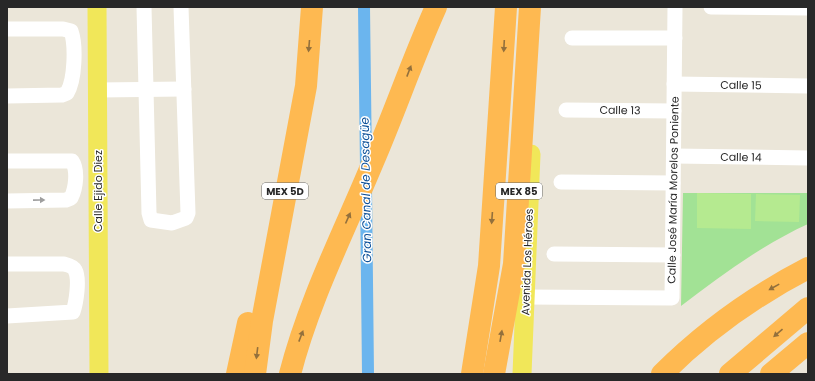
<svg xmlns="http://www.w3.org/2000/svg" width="815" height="381" viewBox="0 0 815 381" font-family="Poppins,sans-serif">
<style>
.green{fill:#a2e295}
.pitch{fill:#b5ea90}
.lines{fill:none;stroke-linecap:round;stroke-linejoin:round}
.canal{stroke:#6bb5ee;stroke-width:12}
.minor{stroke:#fff;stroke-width:15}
.major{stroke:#f1e759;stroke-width:19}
.highway{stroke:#feb951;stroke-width:22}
.oneway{fill:#93703c}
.oneway2{fill:#9e9e9e}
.labels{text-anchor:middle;stroke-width:3;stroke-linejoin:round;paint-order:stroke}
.shield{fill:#fff;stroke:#686868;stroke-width:1}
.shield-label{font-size:10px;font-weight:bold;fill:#282828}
.street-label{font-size:11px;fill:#282828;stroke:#fff}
.water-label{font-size:12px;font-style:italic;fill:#0d5098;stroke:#fff}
</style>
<rect width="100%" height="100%" fill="#ebe6d9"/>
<path class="green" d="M683,193H808V224C762,245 720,276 681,306Z"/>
<g class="pitch">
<path d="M697,193L751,194V229L697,228Z"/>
<path d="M756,194L800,195L799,222L755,221Z"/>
</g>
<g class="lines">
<g class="canal">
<path d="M364,7L366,167"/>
<path d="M366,189L368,374"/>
</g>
<g class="minor">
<path d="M144,7L149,213L151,220L172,223L186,218L188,213L181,7"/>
<path d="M711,7L808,8"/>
<path d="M7,29H63L71,31C76,45 75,80 67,93L62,95L7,96"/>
<path d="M572,38H675"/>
<path d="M674,84L808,86"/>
<path d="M98,90L184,89"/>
<path d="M566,110L674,111"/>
<path d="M674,156L808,158"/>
<path d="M7,161H72C78,170 76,188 71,198L66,200L7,201"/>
<path d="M561,182L673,183"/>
<path d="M554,254L673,255"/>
<path d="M7,264H64C68,265 73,266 75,270C80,279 76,303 73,312L7,316"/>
<path d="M525,297L672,298L675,7"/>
</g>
<g class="major">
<path d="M97,7L99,374"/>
<path d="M522,374L531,154"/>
</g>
<g class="highway">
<path d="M237,374L248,323"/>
<path d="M255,374L262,321L306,86L312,7"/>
<path d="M290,374C309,300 344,232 373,162C395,111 413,58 436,7"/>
<path d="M472,374L489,266L506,7"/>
<path d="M494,374L514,264L530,7"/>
<path d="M662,374C705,331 754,296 808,268"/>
<path d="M730,374L808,308"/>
<path d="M771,374L808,343"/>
</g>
</g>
<defs><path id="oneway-solid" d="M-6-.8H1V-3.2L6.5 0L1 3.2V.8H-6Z"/></defs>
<g class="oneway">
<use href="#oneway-solid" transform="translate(309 46) rotate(95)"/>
<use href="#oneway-solid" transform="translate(504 46) rotate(93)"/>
<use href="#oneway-solid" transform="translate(409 71) rotate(-69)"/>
<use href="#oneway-solid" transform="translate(348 218) rotate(-66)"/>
<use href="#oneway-solid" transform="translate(492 218) rotate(94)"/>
<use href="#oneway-solid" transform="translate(774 287) rotate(151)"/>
<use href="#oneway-solid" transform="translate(778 333) rotate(139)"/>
<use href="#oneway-solid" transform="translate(301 336) rotate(-69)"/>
<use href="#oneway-solid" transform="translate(501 336) rotate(-80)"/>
<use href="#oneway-solid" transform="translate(257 353) rotate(97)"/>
</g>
<use class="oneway2" href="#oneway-solid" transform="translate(39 200) rotate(-1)"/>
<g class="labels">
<g class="shield">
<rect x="262" y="183" width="46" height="16" rx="3"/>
<rect x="496" y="183" width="46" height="16" rx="3"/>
</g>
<g class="shield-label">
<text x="285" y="195">MEX 5D</text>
<text x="519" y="195">MEX 85</text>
</g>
<g class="street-label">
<text transform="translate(741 85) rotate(1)" y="4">Calle 15</text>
<text transform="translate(620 110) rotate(1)" y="4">Calle 13</text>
<text transform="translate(741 157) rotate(1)" y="4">Calle 14</text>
<text transform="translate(673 190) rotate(-89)" y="4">Calle José María Morelos Poniente</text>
<text transform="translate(98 191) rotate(-90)" y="4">Calle Ejido Diez</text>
<text transform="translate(527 262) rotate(-88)" y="4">Avenida Los Héroes</text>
</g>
<g class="water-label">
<text transform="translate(366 190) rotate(-91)" y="4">Gran Canal de Desagüe</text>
</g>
</g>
<rect width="815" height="381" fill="none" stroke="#282828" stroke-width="16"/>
</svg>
